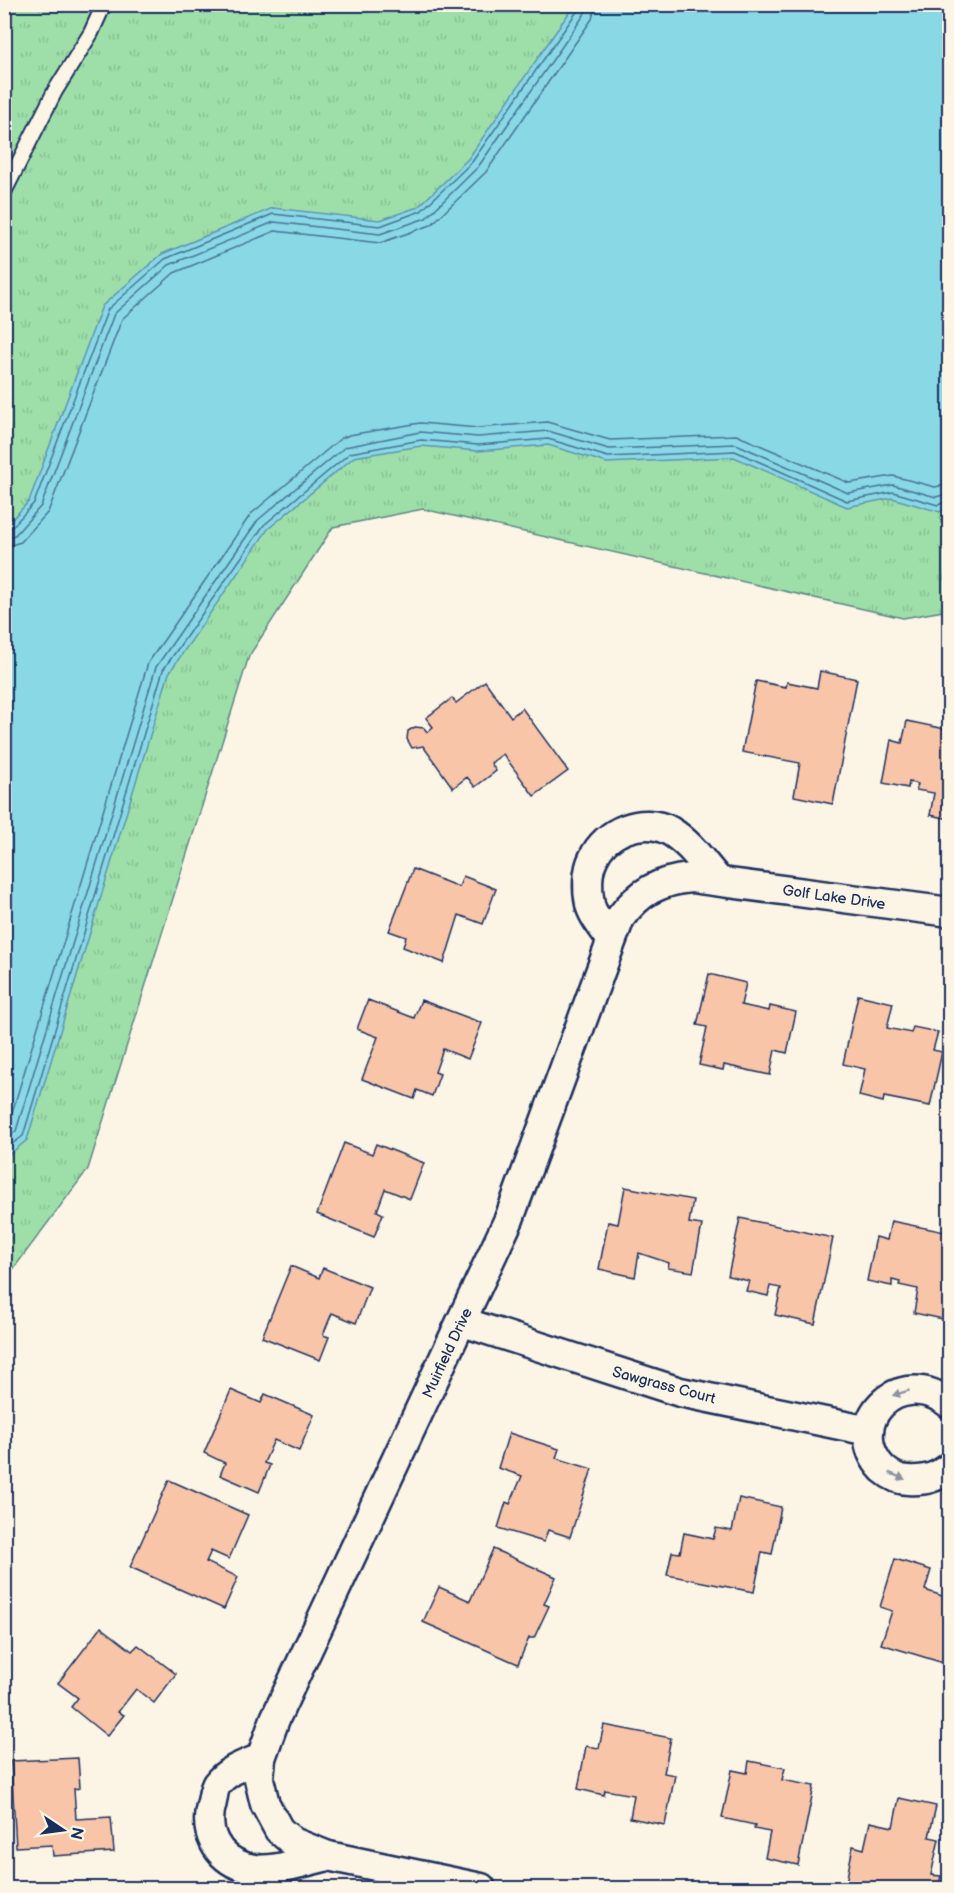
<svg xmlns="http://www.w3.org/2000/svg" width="954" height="1893" viewBox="0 0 954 1893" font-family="'Balsamiq Sans',sans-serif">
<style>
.grass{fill:url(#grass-tufts);stroke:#5c8784;stroke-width:1.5}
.water{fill:#89d8e6;stroke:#5d94b0;stroke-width:1.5}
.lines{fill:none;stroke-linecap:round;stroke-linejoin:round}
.shore{stroke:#477394;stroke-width:1.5}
.building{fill:#f8c5a9;stroke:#1b2f5e;stroke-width:1.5}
.service-casing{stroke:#1b2f5e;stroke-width:18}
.minor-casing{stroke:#1b2f5e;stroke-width:33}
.service{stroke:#fcf5e5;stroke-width:14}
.minor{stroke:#fcf5e5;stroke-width:28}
.oneway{fill:#8c92a2}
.labels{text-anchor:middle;stroke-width:4.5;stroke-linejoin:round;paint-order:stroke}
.street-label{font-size:15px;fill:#1b2f5e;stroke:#fcf5e5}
</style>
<defs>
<pattern id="grass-tufts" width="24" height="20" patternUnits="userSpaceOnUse" patternTransform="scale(1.5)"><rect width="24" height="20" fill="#9edfa9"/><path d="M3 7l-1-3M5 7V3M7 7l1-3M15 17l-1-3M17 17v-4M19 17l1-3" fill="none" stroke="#88c094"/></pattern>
</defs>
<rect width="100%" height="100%" fill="#fcf5e5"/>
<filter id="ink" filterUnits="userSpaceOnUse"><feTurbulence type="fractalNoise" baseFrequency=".0167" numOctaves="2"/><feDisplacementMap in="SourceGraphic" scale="12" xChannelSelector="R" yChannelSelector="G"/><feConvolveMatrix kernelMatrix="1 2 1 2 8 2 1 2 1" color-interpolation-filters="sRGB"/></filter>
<g filter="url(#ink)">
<path class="grass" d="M5,5H949V610L903,618L423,509L333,527L249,656L88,1169L5,1280Z"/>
<path class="water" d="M575,4L949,5V505L940,512L892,498L847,507L734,457L607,463L548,445L478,451L421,446L354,457L268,529L169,673L27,1140L5,1158V527L29,501L102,306L162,254L273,208L380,220L418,207L468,159Z"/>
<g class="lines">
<g class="shore">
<path d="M4,530L11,528L34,503L108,309L165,259L273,214L380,226L421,211L472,162L578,10L579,4"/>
<path d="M4,538L15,535L41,506L114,314L169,265L274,222L380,234L426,218L478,167L584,15L587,4"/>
<path d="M4,547L21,542L48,512L122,319L174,273L275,231L380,243L431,225L486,172L592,19L596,4"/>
<path d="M4,1130L8,1126L148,663L251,514L340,439L349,435L420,423L478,428L547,422L610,440L736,435L849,483L893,476L935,487L950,484"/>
<path d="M4,1141L16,1131L156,667L258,520L345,447L420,432L478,437L548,431L609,449L736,444L848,493L893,485L936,497L950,493"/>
<path d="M4,1150L23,1136L163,670L264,525L350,453L421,440L478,445L548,439L608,457L735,451L847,501L893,492L938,505L950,500"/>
</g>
</g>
<g class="building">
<path d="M820,671L857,679L833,804L794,796L800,763L742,752L756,681L786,687L787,682L817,688Z"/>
<path d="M485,681L511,717L522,708L568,771L534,796L503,754L491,763L496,771L475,787L467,777L453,788L423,746L412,748L407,739L408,731L415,727L424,728L427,732L433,727L426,718L452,698L456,703Z"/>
<path d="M907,721L950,730V819L930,815L934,793L916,790L918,784L909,782L908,788L883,783L891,740L902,743Z"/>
<path d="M413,869L459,887L463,876L496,889L483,924L459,915L444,963L403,947L406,937L389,931Z"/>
<path d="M709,974L746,983L741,1005L769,1011L770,1006L796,1012L787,1053L775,1050L770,1075L724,1065L723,1070L699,1065L707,1027L697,1025Z"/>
<path d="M858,995L893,1003L887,1028L911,1033L913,1027L938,1032L933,1050L942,1052L930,1106L884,1097L883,1102L859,1096L865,1069L843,1064Z"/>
<path d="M368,1000L414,1018L421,1000L482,1023L468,1059L443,1049L435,1072L440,1074L432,1096L417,1090L414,1099L362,1079L378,1037L357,1029Z"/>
<path d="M344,1143L372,1154L376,1144L424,1163L410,1199L385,1189L377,1211L383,1214L374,1237L317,1214Z"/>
<path d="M625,1187L693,1200L689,1223L702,1225L693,1272L668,1268L669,1263L639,1253L635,1277L599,1269L608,1222L618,1224Z"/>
<path d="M740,1218L833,1238L815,1324L775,1315L781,1288L770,1286L768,1296L746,1291L749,1281L728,1276Z"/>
<path d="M891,1221L950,1233L948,1320L914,1313L918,1289L899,1285L900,1282L892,1280V1286L867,1281L876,1237L887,1240Z"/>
<path d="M291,1266L319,1278L323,1268L370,1287L356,1323L332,1313L323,1335L329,1337L320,1360L262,1337Z"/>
<path d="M231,1390L261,1403L265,1394L314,1415L299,1451L274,1440L264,1463L270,1465L259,1492L220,1475L225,1463L204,1453Z"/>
<path d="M509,1433L559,1449L556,1458L592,1469L570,1537L548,1530L544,1542L498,1528L506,1502L510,1504L522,1476L498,1468Z"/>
<path d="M169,1480L248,1515L229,1559L211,1551L206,1562L238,1577L224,1609L130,1567Z"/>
<path d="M739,1498L781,1507L772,1554L762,1552L754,1592L667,1575L672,1552L680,1553L684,1533L713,1539L716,1528L732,1531Z"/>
<path d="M493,1549L556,1577L544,1604L549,1606L534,1638H529L518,1664L423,1622L439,1587L470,1601Z"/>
<path d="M895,1559L931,1570L925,1590L945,1597L946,1593L950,1594V1654L947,1664L881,1644L892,1611L880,1607Z"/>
<path d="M101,1627L132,1651L138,1645L176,1674L154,1703L136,1689L118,1712L124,1715L107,1736L71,1707L78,1698L58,1683Z"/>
<path d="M604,1725L671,1738L664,1773L675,1775L665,1825L630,1818L634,1795L605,1790L604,1795L578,1789L586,1746L599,1748Z"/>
<path d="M78,1758L80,1788L74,1789L76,1819L111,1817L114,1852L53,1856L52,1845L16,1847L11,1761Z"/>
<path d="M749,1761L785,1768L782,1780L814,1786L798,1865L765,1858L770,1832L754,1829L755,1825L722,1818L732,1770L747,1773Z"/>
<path d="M899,1798L936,1806L929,1837L939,1839L931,1875L941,1876L938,1888H845L853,1846L864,1849L870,1822L893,1827Z"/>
</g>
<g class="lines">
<g class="service-casing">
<path id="service" d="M4,192L55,91L91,33L104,4"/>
</g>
<g class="minor-casing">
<g id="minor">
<path d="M611,939C604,929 592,915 590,904C587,890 587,871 593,859C605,831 643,816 670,831C690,843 703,863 718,880"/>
<path d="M463,1322L680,1392L869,1431"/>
<path d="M950,1404C897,1363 842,1425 883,1469C890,1475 899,1480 908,1480C925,1481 936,1478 950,1467"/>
<path d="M261,1758C247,1764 227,1770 217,1784C214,1788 213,1796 212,1802C203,1831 216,1858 245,1867C270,1875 304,1861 328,1856"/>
<path d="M481,1888L328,1856L293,1842L279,1830L265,1804L259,1779L261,1758L275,1719L509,1219L620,918C639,892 659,881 691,878L950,912"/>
</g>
</g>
<use href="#service" class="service"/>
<use href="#minor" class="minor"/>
</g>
<defs><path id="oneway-solid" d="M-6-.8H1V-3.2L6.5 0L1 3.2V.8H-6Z" transform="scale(1.5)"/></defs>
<g class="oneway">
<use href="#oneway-solid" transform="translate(901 1393) rotate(163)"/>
<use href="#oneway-solid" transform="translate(897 1476) rotate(22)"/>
</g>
</g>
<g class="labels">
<g class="street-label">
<text transform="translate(834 897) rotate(8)" y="5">Golf Lake Drive</text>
<text transform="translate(447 1353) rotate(-65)" y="5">Muirfield Drive</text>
<text transform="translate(664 1385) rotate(15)" y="5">Sawgrass Court</text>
</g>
</g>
<rect width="954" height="1893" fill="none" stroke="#fcf5e5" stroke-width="24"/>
<rect x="12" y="12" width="930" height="1869" fill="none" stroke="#1b2f5e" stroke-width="2" filter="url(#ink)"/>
<g transform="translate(63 1830) rotate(103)" stroke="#fcf5e5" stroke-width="4.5" paint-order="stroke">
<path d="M0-4.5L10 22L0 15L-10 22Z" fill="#1b2f5e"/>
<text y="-9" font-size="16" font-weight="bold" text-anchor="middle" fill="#1b2f5e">N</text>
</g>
</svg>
